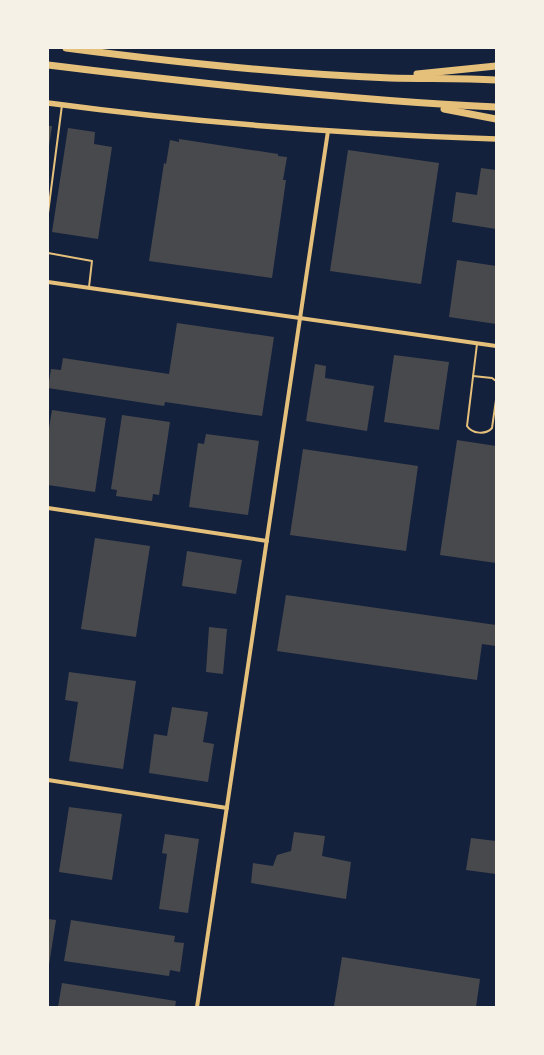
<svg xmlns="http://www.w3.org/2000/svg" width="544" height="1055" viewBox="0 0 544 1055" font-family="Helvetica,sans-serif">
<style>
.building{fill:#48494c}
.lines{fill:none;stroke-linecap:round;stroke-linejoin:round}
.service{stroke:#e5c07b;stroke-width:2}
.minor{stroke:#e5c07b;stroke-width:4}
.secondary{stroke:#e5c07b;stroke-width:5.5}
.motorway{stroke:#e5c07b;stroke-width:7}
</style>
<rect width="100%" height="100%" fill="#14213d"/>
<g class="building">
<path d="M48,126H52L49,146H48Z"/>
<path d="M68,128L95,132L94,144L112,147L98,239L52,232Z"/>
<path d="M179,139L278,154V156L287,157L283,180H286L272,278L149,261L164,163L166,164L170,140L179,142Z"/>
<path d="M348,150L439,163L421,284L330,271Z"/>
<path d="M481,168L496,170V229L452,222L456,192L477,195Z"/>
<path d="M457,260L496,266V324L449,317Z"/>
<path d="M177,323L274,337L262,416L165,402L164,406L48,388L51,369L61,370L63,358L169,374Z"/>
<path d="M394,355L449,362L439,430L384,422Z"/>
<path d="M315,364L326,366L325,378L374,386L367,431L306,421Z"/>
<path d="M52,410L106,418L95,492L48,485V434Z"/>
<path d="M122,415L170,422L159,495L153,494L152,501L116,496L117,490L111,489Z"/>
<path d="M206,434L259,441L248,515L189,507L198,443L204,444Z"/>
<path d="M457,440L496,446V563L440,555Z"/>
<path d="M303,449L418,466L406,551L290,535Z"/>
<path d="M95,538L150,546L136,637L81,629Z"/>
<path d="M187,551L242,560L236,594L182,586Z"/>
<path d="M286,595L496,625V646L482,644L477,680L277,651Z"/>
<path d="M209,627L227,629L223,674L206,672Z"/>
<path d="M69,672L136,681L123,769L69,761L78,702L65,700Z"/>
<path d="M172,707L208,712L203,742L214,744L208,782L149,773L154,734L167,736Z"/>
<path d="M69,807L122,814L112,880L59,872Z"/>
<path d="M294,832L325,836L322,856L351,862L346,899L251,883L253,863L273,866L277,855L291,851Z"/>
<path d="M165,834L199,839L188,913L159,909L167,854L162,853Z"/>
<path d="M471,838L496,841V874L466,870Z"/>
<path d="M48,919L56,920L49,965H48Z"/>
<path d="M71,920L175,936L174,942L184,943L180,972L170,970L169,976L64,961Z"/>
<path d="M342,957L480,979L476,1007H343L334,1006Z"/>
<path d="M62,983L176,1001L175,1007H58Z"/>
</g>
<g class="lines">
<g class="service">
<path d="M48,213L62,105"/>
<path d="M48,253L92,261L89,287"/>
<path d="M477,344L467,426C472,434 486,435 492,428L496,400"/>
<path d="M473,376L492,378L496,381"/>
</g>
<g class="minor">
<path d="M48,282L496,346"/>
<path d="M48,508L267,541"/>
<path d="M48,780L227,808"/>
<path d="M197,1007L328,131"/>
</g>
<path class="secondary" d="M48,103C197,123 346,134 496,139"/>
<g class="motorway">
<path d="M66,48C173,62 282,74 390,78C425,79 461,78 496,80"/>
<path d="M48,65C103,72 158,78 213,84C307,94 401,103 496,107"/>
<path d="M417,74L496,66"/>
<path d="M444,109L496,119"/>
</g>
</g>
<rect width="544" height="1055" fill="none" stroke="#f6f1e7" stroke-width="98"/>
</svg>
